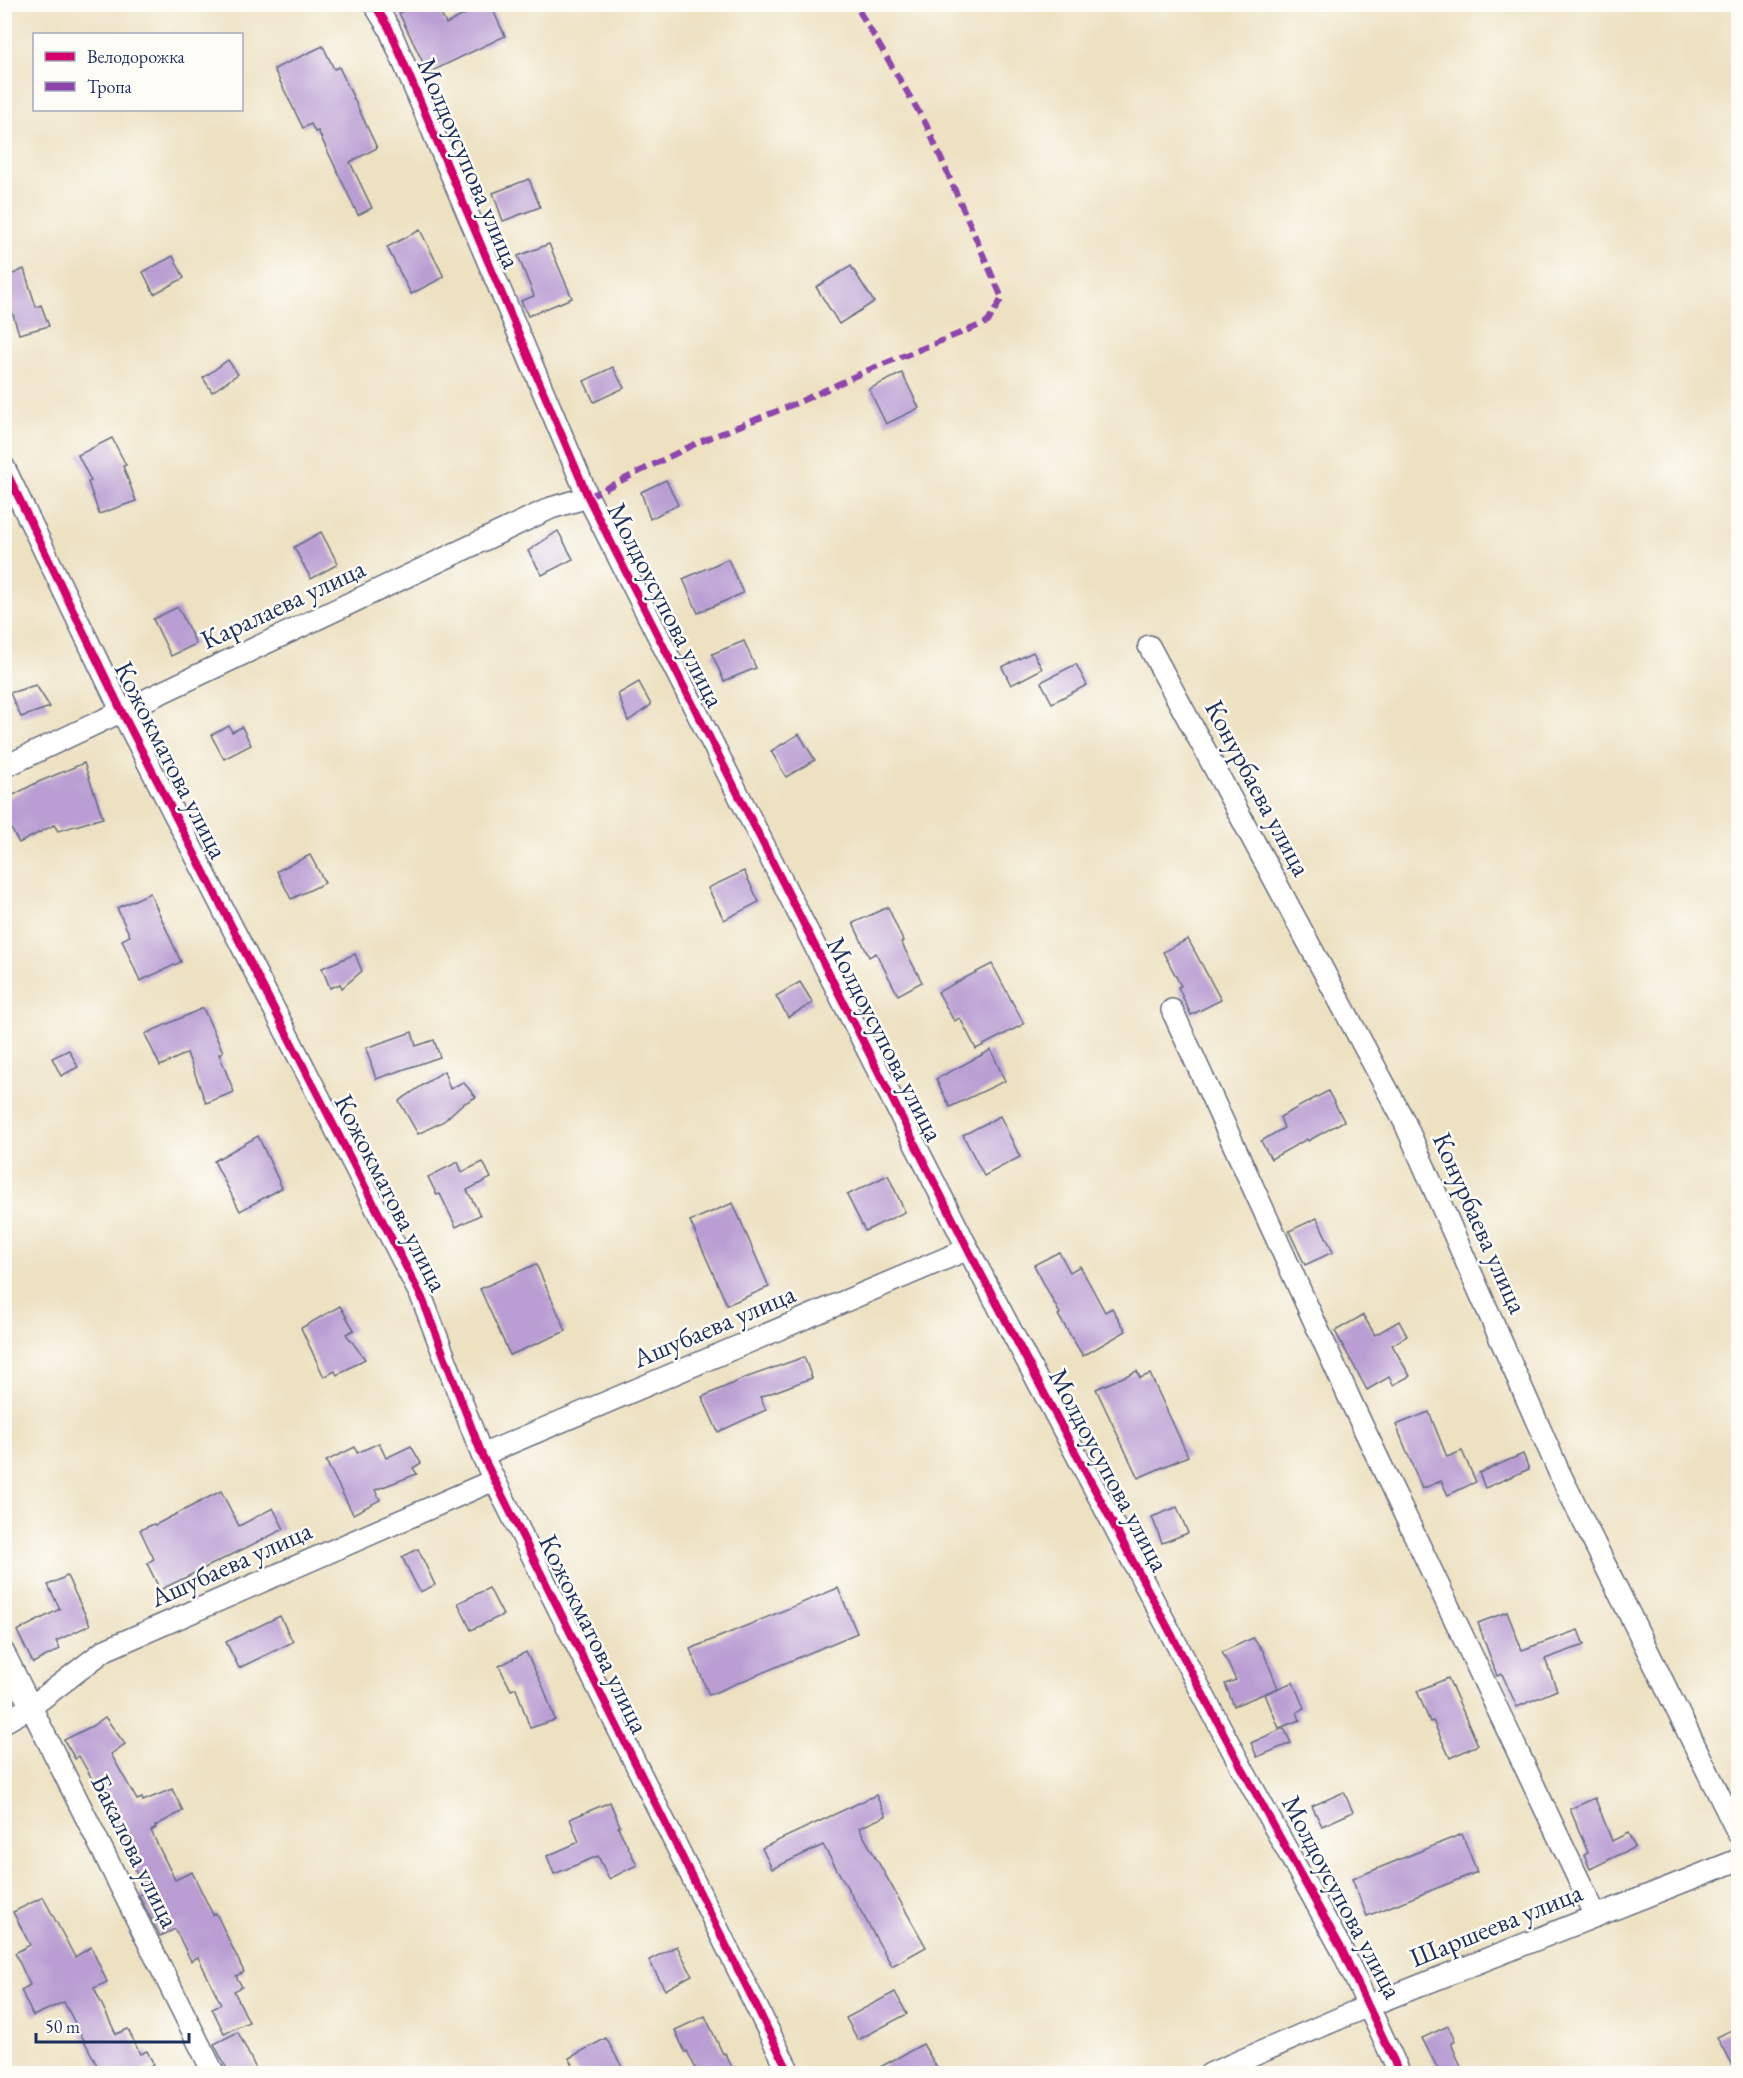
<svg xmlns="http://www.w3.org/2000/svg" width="1743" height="2078" viewBox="0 0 1743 2078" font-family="'EB Garamond',serif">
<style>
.building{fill:#ba9ed3}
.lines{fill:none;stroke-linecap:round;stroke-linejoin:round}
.minor-casing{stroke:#646d81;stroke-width:24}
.minor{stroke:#fff;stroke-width:21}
.quiet{stroke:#8e44ad;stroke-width:6;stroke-dasharray:12 6;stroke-linecap:butt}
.cycleway-casing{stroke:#fdfcf7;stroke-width:11}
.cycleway{stroke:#d6006c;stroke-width:8}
.labels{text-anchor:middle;stroke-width:5;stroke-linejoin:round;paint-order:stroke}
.street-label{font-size:27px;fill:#1b2f5e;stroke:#fdfcf7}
</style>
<rect width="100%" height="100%" fill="#fdfcf7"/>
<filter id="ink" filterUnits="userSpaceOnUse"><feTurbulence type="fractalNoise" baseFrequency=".0167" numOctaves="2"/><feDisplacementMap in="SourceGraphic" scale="12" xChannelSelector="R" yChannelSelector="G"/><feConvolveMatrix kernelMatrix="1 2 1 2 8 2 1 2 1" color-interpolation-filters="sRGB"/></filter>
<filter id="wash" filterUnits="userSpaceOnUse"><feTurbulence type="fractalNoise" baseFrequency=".008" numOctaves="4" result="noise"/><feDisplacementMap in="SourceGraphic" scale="24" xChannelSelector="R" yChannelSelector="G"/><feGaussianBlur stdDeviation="1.35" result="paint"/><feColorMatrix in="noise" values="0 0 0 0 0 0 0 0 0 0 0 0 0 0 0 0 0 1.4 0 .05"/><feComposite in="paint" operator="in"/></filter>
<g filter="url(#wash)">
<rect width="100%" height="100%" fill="#ede1c1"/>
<g id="blocks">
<g class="building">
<path d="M417,4H436L446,24L485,4H490L505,36L428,73L399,13Z"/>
<path d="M323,46L334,69L339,67L377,148L350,162L372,208L358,215L318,131L315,132L311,124L303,128L274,69Z"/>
<path d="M529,179L540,207L503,221L493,193Z"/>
<path d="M420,230L444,277L411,294L387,247Z"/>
<path d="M549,244L572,298L528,316L521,301L534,296L518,256Z"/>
<path d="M173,256L184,278L154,294L143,272Z"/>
<path d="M851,266L874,302L839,324L816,287Z"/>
<path d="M24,269L36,307L41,305L49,326L19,334L11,308L4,311V278Z"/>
<path d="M228,360L238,374L212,392L203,378Z"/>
<path d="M613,367L624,388L594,402L584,381Z"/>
<path d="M902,373L919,408L886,424L869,389Z"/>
<path d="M112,438L126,465L123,466L136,501L99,514L88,482L91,481L78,455Z"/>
<path d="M666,480L678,505L650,519L641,492Z"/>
<path d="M558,531L573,559L542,575L528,551Z"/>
<path d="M321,532L338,564L311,579L294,547Z"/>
<path d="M728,559L743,593L698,613L683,579Z"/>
<path d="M178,607L196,644L171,656L153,619Z"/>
<path d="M744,641L756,668L724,681L712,654Z"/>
<path d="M1033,652L1042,669L1011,685L1002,667Z"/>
<path d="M1076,664L1087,685L1052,703L1041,682Z"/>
<path d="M639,682L651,705L628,721L618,694Z"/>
<path d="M36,685L50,707L21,717L10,693Z"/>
<path d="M229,726L232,732L242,727L251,745L224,759L211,735Z"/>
<path d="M799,734L815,760L786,777L771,751Z"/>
<path d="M84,763L103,818L58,831L54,825L19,843L4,816V800L36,783Z"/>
<path d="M310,855L325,883L291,899L277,871Z"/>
<path d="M744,871L759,902L724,920L708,888Z"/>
<path d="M150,893L181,962L140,981L122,940L130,936L117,908Z"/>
<path d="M888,907L903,941L901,942L922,982L898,995L876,953L869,957L853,923Z"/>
<path d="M1188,939L1221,1000L1191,1015L1178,987L1181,986L1163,952Z"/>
<path d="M355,954L362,971L342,988L340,984L330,988L322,968Z"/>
<path d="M992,964L1024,1024L976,1049L960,1018L954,1021L938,992Z"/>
<path d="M800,982L813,1003L788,1017L776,996Z"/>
<path d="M203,1008L223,1052L219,1054L234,1092L206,1103L187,1053L160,1066L145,1034Z"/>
<path d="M412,1032L416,1046L434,1040L440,1057L376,1079L366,1048Z"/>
<path d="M69,1050L78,1067L61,1076L52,1058Z"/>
<path d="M991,1050L1005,1081L950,1107L936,1079Z"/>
<path d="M444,1071L450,1089L463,1082L476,1097L461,1105L444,1121L418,1134L399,1101Z"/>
<path d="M1328,1091L1344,1121L1308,1141L1307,1139L1271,1159L1261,1141L1284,1128L1280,1117Z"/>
<path d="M1000,1116L1020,1157L984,1176L963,1135Z"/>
<path d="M258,1136L282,1188L240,1211L214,1161Z"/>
<path d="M458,1162L462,1172L483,1162L491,1178L467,1190L480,1215L456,1227L440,1194L437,1195L428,1177Z"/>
<path d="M888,1175L905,1212L865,1231L847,1195Z"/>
<path d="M733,1203L769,1287L727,1305L690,1221Z"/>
<path d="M1317,1218L1333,1252L1305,1265L1289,1231Z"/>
<path d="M1059,1252L1070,1272L1080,1266L1105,1312L1112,1308L1126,1331L1083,1356L1058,1315L1060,1314L1034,1265Z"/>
<path d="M536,1264L566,1331L510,1355L480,1289Z"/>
<path d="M340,1306L354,1330L346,1334L365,1359L337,1375L335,1371L324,1377L301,1328Z"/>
<path d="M1363,1315L1375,1335L1399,1321L1407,1336L1392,1345L1410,1376L1393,1385L1389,1377L1367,1390L1335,1331Z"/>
<path d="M804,1357L812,1378L760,1397L766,1410L718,1432L702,1397L745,1378Z"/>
<path d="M1137,1371L1140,1378L1150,1374L1188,1456L1138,1478L1096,1389Z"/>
<path d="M1429,1412L1447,1457L1462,1451L1476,1482L1448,1495L1441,1481L1422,1489L1396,1425Z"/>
<path d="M379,1443L386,1458L411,1446L421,1463L413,1468L417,1474L375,1490L380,1500L353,1514L326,1461L355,1447L357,1453Z"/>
<path d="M1523,1454L1529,1469L1485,1488L1479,1473Z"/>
<path d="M221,1491L239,1526L273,1508L284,1529L160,1590L147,1563L154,1559L140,1530L154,1524L155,1525Z"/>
<path d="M1177,1507L1188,1533L1162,1543L1152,1517Z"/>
<path d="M418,1549L435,1585L420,1592L402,1557Z"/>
<path d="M67,1576L90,1625L56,1641L60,1649L33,1663L17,1631L60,1609L48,1585Z"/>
<path d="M489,1588L503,1615L471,1630L458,1603Z"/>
<path d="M838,1588L857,1633L709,1695L690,1649Z"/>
<path d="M1507,1612L1522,1650L1578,1630L1584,1645L1545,1659L1557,1690L1517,1707L1502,1674L1497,1676L1478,1623Z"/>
<path d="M280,1616L293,1642L239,1668L226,1642Z"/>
<path d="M1253,1638L1263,1651L1278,1688L1234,1706L1225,1684L1236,1680L1222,1652Z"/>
<path d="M526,1652L544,1689L555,1720L530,1728L516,1688L511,1690L499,1666Z"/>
<path d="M1448,1678L1478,1745L1450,1758L1433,1721L1430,1722L1417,1691Z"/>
<path d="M1293,1682L1304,1708L1297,1712L1300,1720L1279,1728L1265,1694Z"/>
<path d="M105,1717L125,1744L111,1754L137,1800L142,1798L143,1801L172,1789L183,1811L155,1826L156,1828L151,1831L175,1880L192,1872L213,1915L216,1913L244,1972L236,1976L242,1987L234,1991L249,2022L224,2033L212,2008L221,2004L198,1957L191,1961L175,1929L160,1936L139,1895L146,1892L107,1814L111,1812L79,1756L75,1759L64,1740L92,1726Z"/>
<path d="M1284,1728L1291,1743L1257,1757L1251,1743Z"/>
<path d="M1344,1792L1353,1812L1322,1826L1312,1806Z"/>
<path d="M876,1795L886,1816L859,1828L926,1947L892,1966L823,1845L772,1869L762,1848Z"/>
<path d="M1595,1798L1612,1841L1628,1833L1635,1847L1590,1869L1584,1855L1588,1853L1570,1809Z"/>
<path d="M610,1802L620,1826L618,1827L637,1865L609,1879L598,1856L554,1874L547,1856L579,1842L570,1819Z"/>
<path d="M1462,1834L1477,1872L1367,1916L1352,1879Z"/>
<path d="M43,1897L75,1957L91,1947L107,1982L94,1988L116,2034L128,2029L140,2054L147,2051L154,2065L136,2073H101L64,2002L33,2016L21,1990L30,1985L15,1953L30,1945L13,1912Z"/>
<path d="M677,1946L692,1975L665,1990L649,1960Z"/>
<path d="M895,1992L907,2014L858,2040L846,2018Z"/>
<path d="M705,2016L723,2054L725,2053L735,2073H698L687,2051L685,2052L675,2030Z"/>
<path d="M1448,2026L1455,2041L1451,2043L1461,2067L1447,2073H1440L1422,2038Z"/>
<path d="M1738,2027V2073H1736L1717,2037Z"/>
<path d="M238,2032L258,2073H229L214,2044Z"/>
<path d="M606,2038L622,2067L610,2073H578L569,2058Z"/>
<path d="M923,2044L940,2073H869Z"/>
</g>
</g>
</g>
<g filter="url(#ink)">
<use href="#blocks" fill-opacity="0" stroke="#646d81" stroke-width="1.5"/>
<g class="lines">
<g class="minor-casing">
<g id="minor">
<path d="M374,4L389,28L588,497L968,1249L1244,1772L1342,1950L1400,2074"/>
<path d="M4,467L122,712L422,1298L482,1455L790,2074"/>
<path d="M1149,646L1404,1121L1559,1472L1738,1833"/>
<path d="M4,767L551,508L588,497"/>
<path d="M1172,1010L1353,1406L1596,1916"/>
<path d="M482,1455L968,1249"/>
<path d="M4,1653L214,2074"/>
<path d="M4,1722L31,1707L105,1650L494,1480"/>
<path d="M1210,2074L1368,2006L1738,1860"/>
</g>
</g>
<use href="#minor" class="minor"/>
<path class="quiet" d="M588,497L697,443L797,403L866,371L988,322L1002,298L926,124L855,4"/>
<g class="cycleway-casing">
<g id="cycleway">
<path d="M374,4L389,28L588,497L968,1249L1244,1772L1342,1950L1400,2074"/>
<path d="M4,467L122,712L422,1298L482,1455L790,2074"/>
</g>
</g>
<use href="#cycleway" class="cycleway"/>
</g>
</g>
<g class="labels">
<g class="street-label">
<text transform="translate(469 163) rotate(67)" y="9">Молдоусупова улица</text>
<text transform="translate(283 604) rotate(-25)" y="9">Каралаева улица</text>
<text transform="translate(666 605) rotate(63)" y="9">Молдоусупова улица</text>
<text transform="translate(171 760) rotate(63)" y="9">Кожокматова улица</text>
<text transform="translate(1258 788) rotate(62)" y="9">Конурбаева улица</text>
<text transform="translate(885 1039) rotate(63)" y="9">Молдоусупова улица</text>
<text transform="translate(391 1193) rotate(63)" y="9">Кожокматова улица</text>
<text transform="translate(1480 1223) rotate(66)" y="9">Конурбаева улица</text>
<text transform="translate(714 1326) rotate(-23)" y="9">Ашубаева улица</text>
<text transform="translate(1109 1470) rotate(62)" y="9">Молдоусупова улица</text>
<text transform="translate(231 1564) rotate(-24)" y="9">Ашубаева улица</text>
<text transform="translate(594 1634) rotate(64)" y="9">Кожокматова улица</text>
<text transform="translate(135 1851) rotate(64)" y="9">Бакалова улица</text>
<text transform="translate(1342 1897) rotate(62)" y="9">Молдоусупова улица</text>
<text transform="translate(1496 1925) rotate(-22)" y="9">Шаршеева улица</text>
</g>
</g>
<rect width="1743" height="2078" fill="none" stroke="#fdfcf7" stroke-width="24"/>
<rect x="33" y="33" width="210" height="78" fill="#fdfcf7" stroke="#a3aaba" stroke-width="1.5"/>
<rect x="45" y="52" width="30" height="9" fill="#d6006c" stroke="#a3aaba" stroke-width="1.5"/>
<text x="87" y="63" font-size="18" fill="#1b2f5e">Велодорожка</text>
<rect x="45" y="82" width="30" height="9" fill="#8e44ad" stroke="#a3aaba" stroke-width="1.5"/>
<text x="87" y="93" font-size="18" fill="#1b2f5e">Тропа</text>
<path d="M36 2033v9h153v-9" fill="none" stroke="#1b2f5e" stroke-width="3"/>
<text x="45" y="2033" font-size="18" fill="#1b2f5e" stroke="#fdfcf7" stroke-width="4.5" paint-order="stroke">50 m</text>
</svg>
